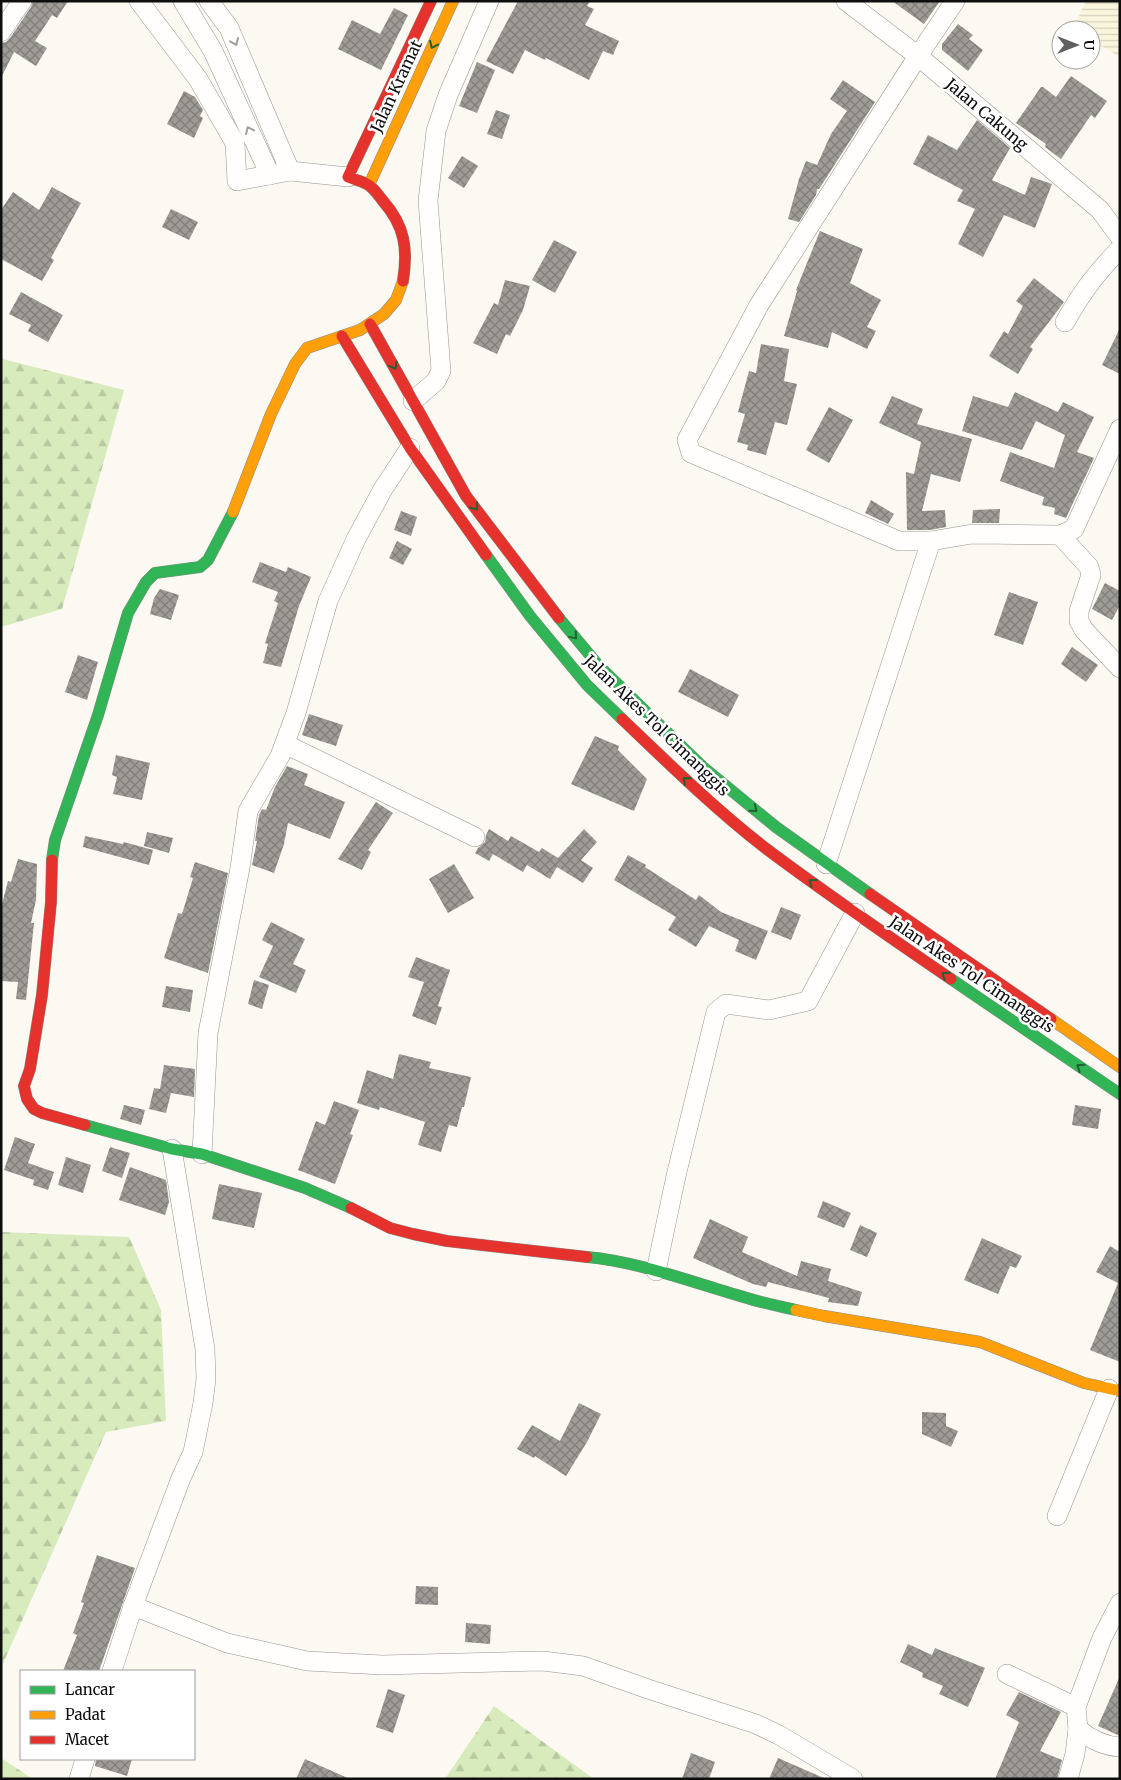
<svg xmlns="http://www.w3.org/2000/svg" width="1121" height="1780" viewBox="0 0 1121 1780" font-family="Merriweather,serif">
<style>
.farmland{fill:url(#farmland-rules)}
.forest{fill:url(#forest-firs)}
.building{fill:url(#building-cross-hatch)}
.lines{fill:none;stroke-linecap:round;stroke-linejoin:round}
.street-casing{stroke:#959491;stroke-width:20}
.fast-casing{stroke:#8c8a87;stroke-width:12}
.slow-casing{stroke:#8c8a87;stroke-width:12}
.jam-casing{stroke:#8c8a87;stroke-width:12}
.street{stroke:#fffefd;stroke-width:19}
.fast{stroke:#30b455;stroke-width:11}
.slow{stroke:#ff9f0a;stroke-width:11}
.jam{stroke:#e5322d;stroke-width:11}
.oneway{stroke:#9f9e9d}
.oneway2{stroke:#1f6132}
.labels{text-anchor:middle;stroke-width:5;stroke-linejoin:round;paint-order:stroke}
.street-label{font-size:16px;fill:#0e0e0e;stroke:#fff}
</style>
<defs>
<pattern id="farmland-rules" width="6" height="5" patternUnits="userSpaceOnUse" patternTransform="scale(1.25)"><rect width="6" height="5" fill="#faf5dd"/><path d="M0 2.5h6" fill="none" stroke="#d5d1bc"/></pattern>
<pattern id="forest-firs" width="22" height="20" patternUnits="userSpaceOnUse" patternTransform="scale(1.25)"><rect width="22" height="20" fill="#d8ebbd"/><path d="M5 1l3.5 6h-7zM16 11l3.5 6h-7z" fill="#b8c8a1"/></pattern>
<pattern id="building-cross-hatch" width="8" height="8" patternUnits="userSpaceOnUse" patternTransform="scale(1.25)"><rect width="8" height="8" fill="#9f9c98"/><path d="M0 0l8 8M0 8l8-8" fill="none" stroke="#807e7a"/></pattern>
</defs>
<rect width="100%" height="100%" fill="#fcf9f2"/>
<path class="farmland" d="M1086,1H1120V57L1091,40V30L1073,29Z"/>
<g class="forest">
<path d="M1,355L3,359L124,390L62,609L1,627Z"/>
<path d="M1,1232L129,1237L161,1310L166,1421L106,1432L1,1668Z"/>
<path d="M494,1706L594,1779H445Z"/>
<path d="M1,1758L33,1779H1Z"/>
</g>
<g class="building">
<path d="M33,1H68L57,18L52,15L35,41L47,48L36,66L14,52L1,78V43L6,42L10,38L31,7Z"/>
<path d="M518,1H590L587,6L594,9L585,25L619,41L613,55L603,51L589,80L546,58L545,60L525,50L513,74L486,61Z"/>
<path d="M892,1H940L924,24Z"/>
<path d="M394,8L408,15L381,70L338,49L352,20L380,34Z"/>
<path d="M958,24L973,35L969,39L983,50L968,71L942,50V44Z"/>
<path d="M477,62L495,70L477,113L459,106Z"/>
<path d="M1071,76L1107,101L1095,118L1091,115L1061,159L1045,147L1046,144L1016,123L1041,87H1043L1056,97Z"/>
<path d="M843,80L875,102L819,189H817L816,195L799,222L788,219L799,179L806,161L817,165L831,134L847,111L830,99Z"/>
<path d="M184,91L195,97L203,110L200,116L203,118L194,138L167,124Z"/>
<path d="M496,110L510,115L502,139L487,134Z"/>
<path d="M977,120L1010,148L992,180L1025,195L1031,177L1052,184L1035,228L1004,215L983,257L958,244L975,209L957,201L963,190L913,164L928,135L957,150Z"/>
<path d="M462,156L478,166L464,188L448,178Z"/>
<path d="M52,187L81,203L51,258L54,260L42,281L1,259V210L13,192L39,210Z"/>
<path d="M171,209L198,222L189,240L162,227Z"/>
<path d="M820,231L863,249L850,283L881,300L867,327L876,331L867,349L832,332L828,348L784,336L797,291L796,290Z"/>
<path d="M554,240L577,252L555,293L532,280Z"/>
<path d="M1034,278L1064,302L1030,347L1033,349L1018,374L989,356L1004,331L1008,334L1023,306L1016,301Z"/>
<path d="M505,280L530,286L523,310L510,336L506,334L497,354L473,343L494,303L498,305Z"/>
<path d="M21,292L63,315L48,342L28,331L31,325L9,314Z"/>
<path d="M1120,328V374L1102,365Z"/>
<path d="M761,344L789,349L784,381L797,384L787,425L775,422L766,455L747,450L748,445L737,442L745,414L738,412L749,371L756,373Z"/>
<path d="M1015,392L1058,412L1063,402L1094,417L1077,452L1094,458L1066,518L1054,514L1055,508L1042,505L1044,497L1000,481L1010,452L1054,468L1065,435L1036,421L1022,450L962,431L973,396L1008,407Z"/>
<path d="M892,396L923,409L917,424L972,439L960,482L931,474L922,511L945,510L946,527L930,530H907L906,472L914,474L921,442L879,423Z"/>
<path d="M829,407L853,420L829,463L806,450Z"/>
<path d="M871,500L894,514L888,524L865,513Z"/>
<path d="M1000,509L999,523H972L973,510Z"/>
<path d="M401,511L417,517L411,536L394,530Z"/>
<path d="M397,541L412,549L403,565L389,558Z"/>
<path d="M260,562L286,572L288,567L311,577L299,606L281,667L263,663L268,644L265,643L278,603L274,601L278,592L252,582Z"/>
<path d="M1105,583L1120,591V605L1112,620L1092,609Z"/>
<path d="M160,589L179,595L171,620L150,614L154,598Z"/>
<path d="M1009,592L1038,602L1023,645L994,635Z"/>
<path d="M1072,647L1098,665L1086,682L1061,664Z"/>
<path d="M78,655L98,662L87,700L65,692Z"/>
<path d="M690,669L739,695L728,717L678,692Z"/>
<path d="M309,714L343,725L336,746L302,735Z"/>
<path d="M595,736L619,746L618,750L647,779L634,811L571,784Z"/>
<path d="M116,755L150,763L142,800L113,794L117,777L112,775Z"/>
<path d="M287,766L308,774L304,785L345,802L330,839L288,823L284,844L274,873L252,865L257,841H255L259,815L262,809L266,810L275,787Z"/>
<path d="M376,802L393,813L368,850L371,852L362,870L338,859Z"/>
<path d="M489,829L508,841L511,836L539,852L542,848L558,858L584,829L597,842L581,860L593,868L583,883L557,867L550,879L527,865L523,872L493,854L489,861L475,853L478,848L485,842L486,835Z"/>
<path d="M147,832L173,838L169,853L144,846Z"/>
<path d="M85,836L123,844L124,842L153,850L149,865L83,847Z"/>
<path d="M628,855L646,865L645,867L696,900L699,895L721,912L768,931L756,960L735,951L739,940L709,926L696,947L668,930L676,917L614,880Z"/>
<path d="M18,859L37,864L36,900L31,923H34L26,1000L16,999L18,982L1,981V908L8,881L11,882Z"/>
<path d="M195,862L228,873L208,973L164,958L178,913L182,914L193,878L190,877Z"/>
<path d="M454,864L474,898L448,913L429,879Z"/>
<path d="M781,907L801,915L791,940L771,932Z"/>
<path d="M271,922L305,939L293,964L306,970L296,993L259,977L273,946L262,940Z"/>
<path d="M416,957L450,970L438,1006L442,1007L436,1025L412,1016L424,982L408,977Z"/>
<path d="M254,980L269,985L262,1009L248,1004Z"/>
<path d="M166,986L193,990L190,1012L162,1007Z"/>
<path d="M399,1054L431,1062L429,1068L471,1077L464,1107H462L457,1127L449,1125L441,1152L418,1145L425,1122L380,1107L379,1110L357,1103L367,1070L393,1079Z"/>
<path d="M164,1065L195,1069L194,1097L171,1093L166,1113L149,1109L154,1088L160,1089Z"/>
<path d="M334,1101L359,1110L350,1134L353,1135L335,1184L298,1170L316,1121L325,1125Z"/>
<path d="M124,1105L145,1110L141,1125L120,1119Z"/>
<path d="M1075,1105L1101,1109L1098,1129L1072,1125Z"/>
<path d="M15,1137L35,1144L28,1163L54,1172L48,1190L33,1185L34,1180L4,1170Z"/>
<path d="M110,1147L130,1153L122,1178L102,1171Z"/>
<path d="M66,1157L91,1165L83,1193L58,1185Z"/>
<path d="M130,1167L166,1180L169,1202L165,1215L119,1200Z"/>
<path d="M219,1184L262,1193L254,1228L212,1219Z"/>
<path d="M823,1201L851,1213L844,1228L817,1217Z"/>
<path d="M710,1219L748,1237L742,1252L797,1276L801,1261L831,1269L828,1281L862,1292L858,1306L828,1302L829,1298L768,1282L766,1287L753,1284L693,1258Z"/>
<path d="M860,1225L877,1233L867,1257L850,1250Z"/>
<path d="M982,1238L1022,1256L1016,1268L1010,1266L998,1294L964,1280Z"/>
<path d="M1110,1246L1120,1252V1362L1090,1350L1118,1283L1096,1272Z"/>
<path d="M579,1403L601,1414L587,1442L566,1476L535,1456L534,1458L517,1449L532,1425L560,1441Z"/>
<path d="M922,1412L946,1413V1426L958,1431L951,1447L922,1434Z"/>
<path d="M97,1555L135,1568L99,1671H63L77,1635L73,1633L84,1603L81,1602Z"/>
<path d="M416,1586L438,1587V1605L415,1604Z"/>
<path d="M466,1623L491,1625L490,1644L465,1642Z"/>
<path d="M908,1644L932,1655L935,1648L985,1668L968,1707L939,1694L943,1686L922,1677L923,1673L900,1662Z"/>
<path d="M1120,1676V1736L1098,1726Z"/>
<path d="M388,1689L405,1695L393,1733L376,1727Z"/>
<path d="M1019,1692L1061,1712L1040,1751L1062,1760L1057,1779H995L1019,1722L1006,1715Z"/>
<path d="M691,1753L715,1762L709,1779H682Z"/>
<path d="M778,1758L826,1779H769Z"/>
<path d="M96,1759H132L127,1776L95,1766Z"/>
<path d="M305,1759L350,1779H296Z"/>
</g>
<g class="lines">
<g class="street-casing">
<g id="street">
<path d="M139,1L198,79L235,143L237,181L290,171L348,177"/>
<path d="M183,1L213,51L270,175"/>
<path d="M209,1L229,28L290,171"/>
<path d="M846,1L918,56L1100,210L1120,237"/>
<path d="M955,1L918,56L759,305L687,440L691,453L899,541H931L972,534L1060,535L1074,529L1120,429"/>
<path d="M1,32L22,1"/>
<path d="M1065,322C1082,292 1096,273 1120,249"/>
<path d="M413,401L436,381L441,371L428,201L436,131L448,95L489,1"/>
<path d="M1060,535L1089,567L1091,575L1079,611V621L1084,630L1120,668"/>
<path d="M285,744L475,837"/>
<path d="M826,864L931,541"/>
<path d="M202,1154L208,1033L240,868L248,811L280,756L296,713L328,601L356,539L383,489L410,448"/>
<path d="M656,1271L676,1176L716,1012L726,1004L769,1010L808,1001L855,913"/>
<path d="M1057,1516L1109,1389"/>
<path d="M133,1606L227,1643L307,1661L382,1665L543,1661L583,1666L648,1689L756,1724L779,1735L853,1779"/>
<path d="M112,1671L133,1606L181,1478L193,1452L203,1403L206,1379L205,1349L172,1149"/>
<path d="M1007,1674L1076,1707"/>
<path d="M1078,1729C1090,1739 1104,1746 1120,1747"/>
<path d="M79,1779L85,1759"/>
<path d="M1068,1779L1075,1754L1078,1729L1076,1707L1102,1638L1120,1603"/>
</g>
</g>
<g class="fast-casing">
<g id="fast">
<path d="M486,555L530,616L587,685L622,719"/>
<path d="M559,618L599,666L704,768L776,827L870,894"/>
<path d="M52,860L55,840L98,715L128,613L146,582L155,573L200,567L208,560L233,512"/>
<path d="M951,979L1120,1094"/>
<path d="M85,1125L172,1149L202,1154L305,1188L351,1208"/>
<path d="M587,1257C641,1262 694,1283 747,1298C763,1303 779,1306 796,1310"/>
</g>
</g>
<g class="slow-casing">
<g id="slow">
<path d="M369,185L453,1"/>
<path d="M233,512L271,414L295,364L307,348L360,330L384,314L396,300L403,281"/>
<path d="M1051,1019L1120,1067"/>
<path d="M796,1310L824,1316L980,1342L1084,1383L1120,1391"/>
</g>
</g>
<g class="jam-casing">
<g id="jam">
<path d="M403,281C408,249 405,226 383,201C379,196 375,190 370,186C364,181 355,180 348,177L431,1"/>
<path d="M370,324L466,496L559,618"/>
<path d="M342,336L410,448L486,555"/>
<path d="M622,719C668,763 714,808 764,847C825,893 888,936 951,979"/>
<path d="M52,860L51,902L42,995L30,1069L24,1086L27,1099L34,1109L42,1113L85,1125"/>
<path d="M870,894L1051,1019"/>
<path d="M351,1208L390,1228L413,1234L447,1241L587,1257"/>
</g>
</g>
<use href="#street" class="street"/>
<use href="#fast" class="fast"/>
<use href="#slow" class="slow"/>
<use href="#jam" class="jam"/>
</g>
<defs><path id="oneway-chevron" d="M-2-3.5L2.5 0L-2 3.5" fill="none" stroke-width="1.6" stroke-linecap="round" stroke-linejoin="round" transform="scale(1.25)"/></defs>
<g class="oneway">
<use href="#oneway-chevron" transform="translate(235 42) rotate(67)"/>
<use href="#oneway-chevron" transform="translate(249 130) rotate(-115)"/>
</g>
<g class="oneway2">
<use href="#oneway-chevron" transform="translate(433 45) rotate(115)"/>
<use href="#oneway-chevron" transform="translate(394 366) rotate(61)"/>
<use href="#oneway-chevron" transform="translate(475 507) rotate(53)"/>
<use href="#oneway-chevron" transform="translate(574 636) rotate(50)"/>
<use href="#oneway-chevron" transform="translate(686 780) rotate(-139)"/>
<use href="#oneway-chevron" transform="translate(754 809) rotate(40)"/>
<use href="#oneway-chevron" transform="translate(812 882) rotate(-144)"/>
<use href="#oneway-chevron" transform="translate(945 975) rotate(-146)"/>
<use href="#oneway-chevron" transform="translate(1080 1067) rotate(-146)"/>
</g>
<g class="labels">
<g class="street-label">
<text transform="translate(396 86) rotate(-65)" y="6">Jalan Kramat</text>
<text transform="translate(987 114) rotate(40)" y="6">Jalan Cakung</text>
<text transform="translate(657 725) rotate(44)" y="6">Jalan Akes Tol Cimanggis</text>
<text transform="translate(972 974) rotate(34)" y="6">Jalan Akes Tol Cimanggis</text>
</g>
</g>
<rect width="1121" height="1780" fill="none" stroke="#0e0e0e" stroke-width="5"/>
<rect x="20" y="1670" width="175" height="90" fill="#ffffff" stroke="#9f9f9f"/>
<rect x="30" y="1686" width="25" height="8" fill="#30b455" stroke="#9f9f9f"/>
<text x="65" y="1695" font-size="15" fill="#0e0e0e">Lancar</text>
<rect x="30" y="1711" width="25" height="8" fill="#ff9f0a" stroke="#9f9f9f"/>
<text x="65" y="1720" font-size="15" fill="#0e0e0e">Padat</text>
<rect x="30" y="1736" width="25" height="8" fill="#e5322d" stroke="#9f9f9f"/>
<text x="65" y="1745" font-size="15" fill="#0e0e0e">Macet</text>
<g transform="translate(1076 45) rotate(90)"><circle r="24" fill="#ffffff" stroke="#9f9f9f"/>
<path d="M0-4L9 19L0 12L-9 19Z" fill="#61605e"/>
<text y="-8" font-size="14" font-weight="bold" text-anchor="middle" fill="#0e0e0e">U</text>
</g>
</svg>
